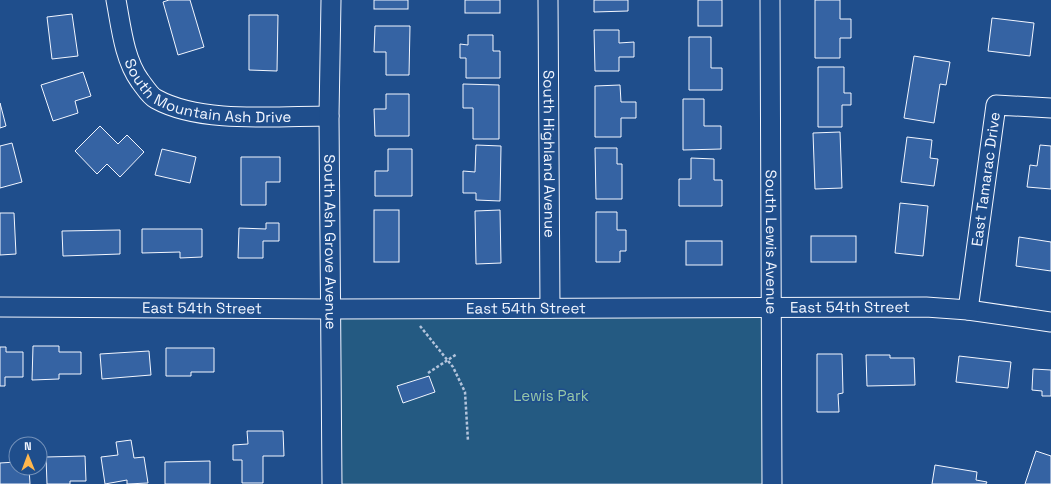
<svg xmlns="http://www.w3.org/2000/svg" width="1051" height="484" viewBox="0 0 1051 484" font-family="'Space Grotesk',sans-serif">
<style>
.green{fill:#245a82;stroke:#a8bbd7}
.building{fill:#3563a3;stroke:#f2f6ff}
.lines{fill:none;stroke-linecap:round;stroke-linejoin:round}
.minor-casing{stroke:#f2f6ff;stroke-width:21}
.path{stroke:#b3c4dc;stroke-width:2.5;stroke-dasharray:3 2;stroke-linecap:butt}
.minor{stroke:#1f4e8c;stroke-width:19}
.labels{text-anchor:middle;stroke-width:3;stroke-linejoin:round;paint-order:stroke}
.street-label{font-size:15px;fill:#f2f6ff;stroke:#1f4e8c}
.park-label{font-size:15px;fill:#97c8a6;stroke:#1f4e8c}
</style>
<rect width="100%" height="100%" fill="#1f4e8c"/>
<path class="green" d="M329,309H771L772,484H331Z"/>
<g class="building">
<path d="M169,0H190L204,47L178,55L163,2Z"/>
<rect x="374" y="0" width="34" height="9"/>
<rect x="465" y="0" width="35" height="13"/>
<path d="M594,0H628V11L594,12Z"/>
<rect x="698" y="0" width="24" height="26"/>
<path d="M815,0H840V19H851V38H840V58H815Z"/>
<path d="M72,14L78,56L52,59L47,17Z"/>
<path d="M249,15H278L277,71L249,70Z"/>
<path d="M992,18L1034,23L1030,56L988,51Z"/>
<path d="M375,26H410L409,75H386V52H374Z"/>
<path d="M594,30H619V43L634,42V57H619V71H595Z"/>
<path d="M468,35H493V51H500V78H466V58H460V44L468,45Z"/>
<path d="M689,37H711V68H722V90H689Z"/>
<path d="M914,56L950,62L946,85L940,84L934,123L904,118Z"/>
<path d="M818,67H844V93H851V105H842V127H818Z"/>
<path d="M83,72L91,96L75,101L78,113L53,121L41,85Z"/>
<path d="M463,84L499,85V139H473V108H463Z"/>
<path d="M620,85L621,102H636V118H621V137H595V86Z"/>
<path d="M386,94H409V136H375L374,109H386Z"/>
<path d="M683,99H704V126H721V149L683,150Z"/>
<path d="M0,103L6,126L0,128Z"/>
<path d="M100,126L118,144L127,135L144,152L120,177L107,164L97,174L75,151Z"/>
<path d="M840,132L842,188L815,189L813,133Z"/>
<path d="M907,137L932,140L930,158L938,159L934,186L901,182Z"/>
<path d="M12,143L22,182L0,188V146Z"/>
<path d="M476,145L501,146L500,201L476,200V193H463V171L475,172Z"/>
<path d="M1040,145L1051,146V189L1027,187L1030,165L1037,166Z"/>
<path d="M595,148H617V164H622V199H596Z"/>
<path d="M162,149L196,157L190,183L155,175Z"/>
<path d="M388,149H412V196H375V171H388Z"/>
<path d="M241,157H280V182H266V205H241Z"/>
<path d="M691,158L714,159V180H722V206H679V179H691Z"/>
<path d="M900,203L928,206L923,256L895,253Z"/>
<rect x="374" y="210" width="25" height="52"/>
<path d="M500,210L501,263L476,264L475,211Z"/>
<path d="M596,212H617V230H626V251H620V262H596Z"/>
<path d="M0,213H14L16,254L0,255Z"/>
<path d="M266,223H279V241H263V258H238L239,228L266,229Z"/>
<path d="M142,229H202V257L180,258V252L142,253Z"/>
<path d="M120,230V254L63,256L62,231Z"/>
<rect x="811" y="236" width="45" height="26"/>
<path d="M1019,237L1051,242V271L1016,266Z"/>
<rect x="686" y="241" width="36" height="24"/>
<path d="M33,346H59V352H81V374H59V379L32,380Z"/>
<path d="M0,347H6V352H23V377H5V386H0Z"/>
<path d="M166,348H214V372H191V376H166Z"/>
<path d="M149,351L151,375L102,379L100,354Z"/>
<path d="M817,354H842L843,393L838,394L839,412H817Z"/>
<path d="M866,355H890V358H914L915,385L867,386Z"/>
<path d="M959,356L1011,362L1008,388L956,382Z"/>
<path d="M1033,369L1051,370V396H1042V391L1032,390Z"/>
<path d="M429,376L435,392L403,403L397,386Z"/>
<path d="M247,431H283L284,456H263V483H242V460H233V445L248,444Z"/>
<path d="M131,440L134,458L144,457L148,483L127,484V480L105,484L101,457L118,455L116,442Z"/>
<path d="M1036,451L1051,456V484H1025Z"/>
<path d="M85,456L86,481H70V484H47L46,457Z"/>
<path d="M210,461V484H165V462Z"/>
<path d="M16,462V468H29L30,484H0V463Z"/>
<path d="M935,465L977,472L976,480L987,482L986,484H932Z"/>
</g>
<g class="lines">
<g class="minor-casing">
<g id="minor">
<path id="s1" d="M116,0C121,26 124,59 140,81C144,86 150,96 156,99C201,124 278,116 329,116"/>
<path id="s2" d="M331,0L329,116L332,484"/>
<path id="s3" d="M548,0L550,308"/>
<path id="s4" d="M770,0L772,484"/>
<path id="s5" d="M0,307L329,309L926,307L968,310L1051,322"/>
<path id="s6" d="M968,310L996,105L1051,108"/>
</g>
</g>
<g class="path">
<path d="M420,326L453,367L465,392L468,441"/>
<path d="M428,373L457,354"/>
</g>
<use href="#minor" class="minor"/>
</g>
<g class="labels">
<g class="street-label">
<text dy="5" stroke="none"><textPath href="#s1" startOffset="154">South Mountain Ash Drive</textPath></text>
<text dy="5" stroke="none"><textPath href="#s3" startOffset="154">South Highland Avenue</textPath></text>
<text dy="5" stroke="none"><textPath href="#s6" startOffset="132">East Tamarac Drive</textPath></text>
<text dy="5" stroke="none"><textPath href="#s2" startOffset="242">South Ash Grove Avenue</textPath></text>
<text dy="5" stroke="none"><textPath href="#s4" startOffset="242">South Lewis Avenue</textPath></text>
<text dy="5" stroke="none"><textPath href="#s5" startOffset="202">East 54th Street</textPath></text>
<text dy="5" stroke="none"><textPath href="#s5" startOffset="526">East 54th Street</textPath></text>
<text dy="5" stroke="none"><textPath href="#s5" startOffset="850">East 54th Street</textPath></text>
</g>
<g class="park-label">
<text x="551" y="401">Lewis Park</text>
</g>
</g>
<g transform="translate(28 456) rotate(359)"><circle r="19" fill="#1f4e8c" stroke="#7391ba"/>
<path d="M0-3L7 15L0 10L-7 15Z" fill="#ffb74d"/>
<text y="-6" font-size="11" font-weight="bold" text-anchor="middle" fill="#f2f6ff">N</text>
</g>
</svg>
